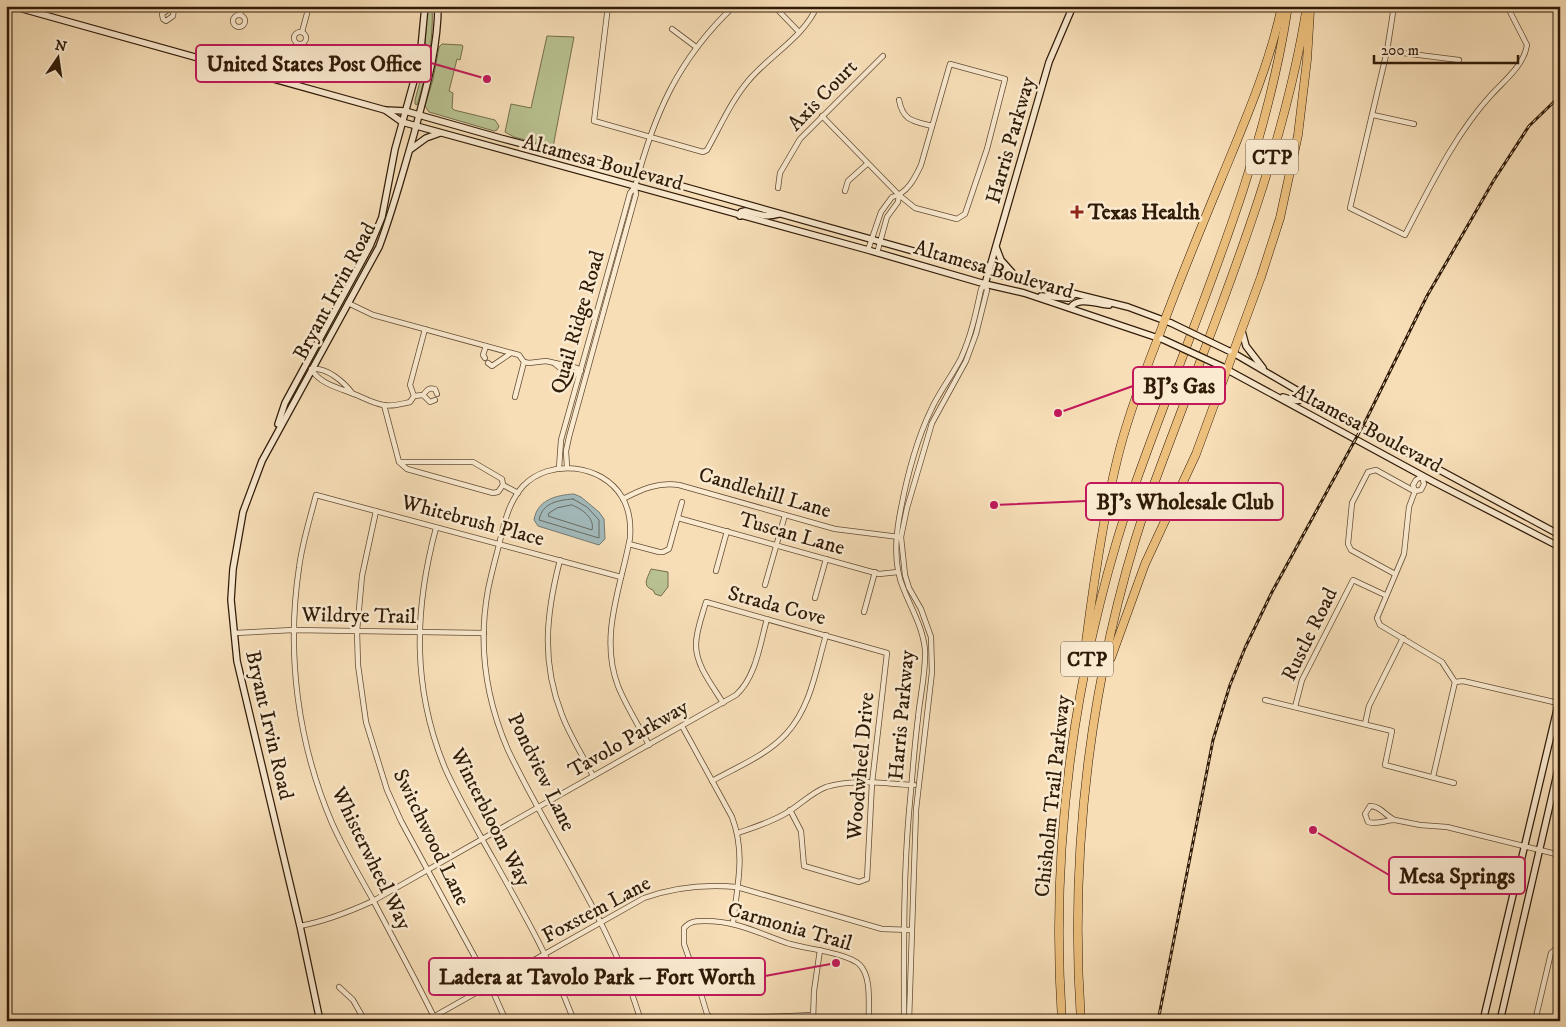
<svg xmlns="http://www.w3.org/2000/svg" width="1566" height="1027" viewBox="0 0 1566 1027" font-family="'IM FELL DW Pica',serif">
<style>
.green{fill:#b9c291;stroke:#746e4c}
.water{fill:#a2b9ba;stroke:#747a73}
.lines{fill:none;stroke-linecap:round;stroke-linejoin:round}
.shore{stroke:#696a61;stroke-width:1}
.street-casing{stroke:#624c34;stroke-width:6}
.secondary-casing{stroke:#301b08;stroke-width:8}
.highway-casing{stroke:#301b08;stroke-width:9}
.street{stroke:#faead0;stroke-width:4.5}
.secondary{stroke:#faead0;stroke-width:5.5}
.highway{stroke:#ecbf7c;stroke-width:8}
.rail-casing{stroke:#301b08;stroke-width:3}
.rail{stroke:#faead0;stroke-width:1;stroke-dasharray:4;stroke-linecap:butt}
.secondary-bridge-casing{stroke:#301b08;stroke-width:8;stroke-linecap:butt}
.secondary-bridge{stroke:#faead0;stroke-width:5.5}
.poi-dot{fill:#8f2418;stroke:#faead0;stroke-width:2}
.labels{text-anchor:middle;stroke-width:5;stroke-linejoin:round;paint-order:stroke}
.shield{fill:#faead0;stroke:#6d5944;stroke-width:1}
.shield-label{font-size:20px;font-weight:bold;fill:#301b08}
.street-label{font-size:21px;fill:#301b08;stroke:#faead0}
.poi-label{font-size:21px;font-weight:bold;fill:#301b08;stroke:#faead0;text-anchor:start}
.leader{fill:none;stroke:#c2185b;stroke-width:2}
.callout-dot{fill:#c2185b;stroke:#faead0;stroke-width:2}
.callout{fill:#faead0;stroke:#c2185b;stroke-width:2}
.callout-label{font-size:22px;text-anchor:middle;font-weight:bold;fill:#301b08}
</style>
<rect width="100%" height="100%" fill="#f7deb7"/>
<filter id="stains"><feTurbulence type="fractalNoise" baseFrequency=".004" numOctaves="4"/><feColorMatrix values="0 0 0 0 .2 0 0 0 0 .09 0 0 0 0 .02 0 0 0 .5 -.17"/></filter>
<radialGradient id="worn" r=".72"><stop offset=".6" stop-color="#630" stop-opacity="0"/><stop offset="1" stop-color="#630" stop-opacity=".3"/></radialGradient>
<g class="green">
<path d="M427,6H432C434,39 427,73 417,105L415,104V100L424,66Z"/>
<path d="M547,36L574,37L553,147L514,137L505,132L511,104L531,108Z"/>
<path d="M442,44L462,45L463,46L460,60L457,59L449,91L453,93L452,108L454,110L495,120L499,126L497,130L494,131L429,112L425,106L433,79L439,47Z"/>
<path d="M651,569L668,572V587L661,596L655,594L653,590C641,586 648,577 651,569Z"/>
</g>
<path class="water" d="M574,494L581,497L599,512L604,519L605,539L599,545L538,526L534,520C537,500 556,495 574,494Z"/>
<g class="lines">
<g class="shore">
<path d="M573,499L587,507L599,520V538L539,520C542,503 558,500 573,499Z"/>
<path d="M572,505C582,509 595,518 592,530L548,516L549,513L557,508Z"/>
</g>
<g class="street-casing">
<g id="street">
<path d="M608,6L594,121L703,152L707,150C720,127 731,101 749,80C769,56 805,36 817,6"/>
<path d="M774,6L799,32"/>
<path d="M1394,6L1387,51L1350,208L1405,235C1430,187 1455,134 1492,94C1505,80 1524,65 1527,45L1507,6"/>
<path d="M170,8H174L173,16L166,21L163,19L162,14Z"/>
<path d="M240,14L242,6"/>
<circle cx="239" cy="21" r="6"/>
<path d="M672,29L696,47"/>
<circle cx="300" cy="38" r="6"/>
<path d="M302,32L309,6"/>
<path d="M1387,51L1459,60"/>
<path d="M899,100C903,121 913,121 932,126"/>
<path d="M1373,115L1414,124"/>
<path d="M822,116L899,195L915,208L957,219L965,214L987,149L1005,79L950,64L921,165C915,178 907,194 892,197L881,212L868,250"/>
<path d="M778,188L780,173L800,139L883,56"/>
<path d="M845,191L848,181L867,164"/>
<path d="M877,253L887,217L898,202L899,195"/>
<path d="M348,303L373,315L519,355L524,362L529,363L546,361L577,368L581,371"/>
<path d="M485,358L483,355L486,346"/>
<path d="M488,363L492,366L511,353"/>
<path d="M555,364L565,372L575,375L578,370"/>
<path d="M353,394C344,382 327,367 311,369C320,384 339,388 354,394C364,398 372,403 383,405C392,407 401,404 410,402L414,396L410,385L425,329"/>
<path d="M423,395C427,390 429,387 435,389L437,394"/>
<path d="M414,396L423,395L430,402L435,400"/>
<path d="M515,397L524,362"/>
<path d="M384,405L399,462H473L502,479L503,485L498,492L493,493L407,469L399,462"/>
<path d="M567,467L566,451L569,437L636,194L635,187C654,114 678,59 734,6"/>
<path d="M559,468L561,440L624,215L630,193L635,187"/>
<path d="M503,485L518,493"/>
<path d="M1415,491L1421,490L1424,484L1422,476L1416,480L1413,485L1415,491L1409,507L1404,554L1377,618L1380,625L1442,662L1455,682L1433,777"/>
<path d="M623,499C642,489 658,482 679,485L835,529L899,537"/>
<path d="M376,511L362,576L357,631L358,665L366,722L387,790L401,821L490,985L506,1021"/>
<path d="M678,518L879,574L898,572"/>
<path d="M436,528C414,610 412,688 445,768C456,793 469,815 482,839C515,898 550,957 574,1021"/>
<path d="M629,544L659,552H663L669,549L682,502"/>
<path d="M560,560C546,614 541,662 562,715C570,736 583,756 593,776"/>
<path d="M716,571L727,531"/>
<path d="M1395,574L1351,550L1348,544L1352,503L1368,472L1376,470L1414,491"/>
<path d="M765,585L785,515"/>
<path d="M815,598L826,559"/>
<path d="M864,612L875,572"/>
<path d="M234,633L293,630L484,633"/>
<path d="M1455,682L1463,681L1558,703"/>
<path d="M1265,700L1392,731L1385,765L1454,783"/>
<path d="M723,703C713,686 696,666 696,645C696,631 702,616 706,602L887,653L872,783L867,879L859,882L804,866L801,831L790,810"/>
<path d="M1295,707L1302,680L1353,580L1385,595"/>
<path d="M1365,724L1369,706L1403,638"/>
<path d="M682,726L732,817C746,854 737,886 733,923"/>
<path d="M712,781C737,767 767,755 786,734C811,707 816,669 826,635"/>
<path d="M1370,806C1381,806 1385,816 1395,820C1386,820 1377,825 1368,822L1365,814Z"/>
<path d="M1395,820L1420,825L1447,827L1560,855"/>
<path d="M738,833C755,827 772,822 788,812C801,804 811,793 826,787C854,778 886,784 914,785"/>
<path d="M300,926C326,921 349,912 373,901L736,695C756,677 760,644 767,619"/>
<path d="M339,987L353,1000L365,1021"/>
<path d="M813,1015L718,1019L711,1018L707,1014L697,981L684,944V928C690,921 696,921 705,921C738,921 760,934 790,944C807,949 848,953 860,965C872,978 868,1004 869,1021"/>
<path d="M426,1021L644,898C675,887 704,884 737,887L882,929L911,930"/>
<path d="M436,1021C416,980 394,940 373,900C359,875 344,850 332,823C298,744 286,654 299,568C302,543 310,519 316,495L621,577"/>
<path d="M641,1021C611,922 552,842 508,750C486,699 478,644 488,590C491,575 495,560 499,545C504,524 508,503 523,486C550,458 602,464 622,497C630,510 631,524 630,538C621,587 599,636 618,686C626,706 639,726 649,745"/>
<path d="M813,1021L814,991L820,950"/>
<path d="M904,1021C904,951 903,882 909,812C912,781 914,749 918,718C920,696 926,673 925,650C923,628 912,610 904,590C894,568 895,543 899,519C905,485 916,441 931,410C939,392 952,376 961,358C971,336 976,313 981,289L985,284"/>
<path d="M909,1021L916,810L932,672L931,637L921,609L909,588L905,575L901,537L907,508L932,423L966,361L976,334L987,290L985,284"/>
<path d="M1535,1021L1551,953L1556,949L1560,948"/>
</g>
</g>
<g class="secondary-casing">
<g id="secondary">
<path d="M12,6L385,110L405,111L419,115L500,138L639,174L988,272L1128,307L1171,323"/>
<path d="M385,110L402,122L868,250L985,284L1024,293L1161,339"/>
<path d="M411,149L426,138L440,133"/>
<path d="M740,216L741,212L745,211C757,214 767,218 779,214"/>
<path d="M996,247L1001,260L1017,278"/>
<path d="M985,284L1049,62L1073,6"/>
<path d="M1041,296L1068,298L1075,294"/>
<path d="M1070,308C1078,296 1096,304 1109,305"/>
<path d="M1242,331L1246,346L1263,368"/>
<path d="M1230,351L1358,426L1560,535"/>
<path d="M1224,368L1434,482L1560,547"/>
<path d="M1283,397C1293,400 1300,404 1306,395"/>
<path d="M278,424L285,403L370,246L382,217L395,149L415,77L421,48L425,6"/>
<path d="M320,1021L300,926L237,661L231,600L233,569L243,512L262,461L379,247C393,210 403,172 414,134C425,92 438,50 438,6"/>
<path d="M1483,1021L1560,697"/>
<path d="M1500,1021L1560,761"/>
</g>
</g>
<g class="highway-casing">
<g id="highway">
<path d="M1086,642C1094,580 1103,517 1118,456C1128,416 1143,377 1158,338C1178,284 1200,230 1222,177C1245,121 1269,66 1282,6"/>
<path d="M1111,658L1145,564L1196,454L1261,277L1280,218L1298,135L1307,60L1310,11"/>
<path d="M1062,1021C1050,845 1074,672 1128,505C1184,340 1262,180 1288,6"/>
<path d="M1081,1021C1069,849 1091,673 1145,509C1204,343 1279,181 1307,6"/>
</g>
</g>
<use href="#street" class="street"/>
<use href="#secondary" class="secondary"/>
<use href="#highway" class="highway"/>
<g class="rail-casing">
<path id="rail" d="M1158,1021L1213,740L1230,685L1245,648L1272,592L1366,420L1427,296L1494,180L1529,126L1560,96"/>
</g>
<use href="#rail" class="rail"/>
<g class="secondary-bridge-casing">
<g id="secondary-bridge">
<path d="M1171,323L1229,351"/>
<path d="M1162,339L1223,367"/>
</g>
</g>
<use href="#secondary-bridge" class="secondary-bridge"/>
</g>
<path class="poi-dot" d="M1074.5 204.5h5v5h5v5h-5v5h-5v-5h-5v-5h5z"/>
<g class="labels">
<g class="shield">
<rect x="1246" y="139.5" width="52" height="35" rx="4"/>
<rect x="1061" y="641.5" width="52" height="35" rx="4"/>
</g>
<g class="shield-label">
<text x="1272" y="164">CTP</text>
<text x="1087" y="666">CTP</text>
</g>
<g class="street-label">
<text transform="translate(822 95) rotate(-46)" y="7">Axis Court</text>
<text transform="translate(1010 140) rotate(-74)" y="7">Harris Parkway</text>
<text transform="translate(603 162) rotate(15)" y="7">Altamesa Boulevard</text>
<text transform="translate(994 269) rotate(16)" y="7">Altamesa Boulevard</text>
<text transform="translate(334 291) rotate(-62)" y="7">Bryant Irvin Road</text>
<text transform="translate(577 322) rotate(-74)" y="7">Quail Ridge Road</text>
<text transform="translate(1368 428) rotate(28)" y="7">Altamesa Boulevard</text>
<text transform="translate(765 492) rotate(16)" y="7">Candlehill Lane</text>
<text transform="translate(473 520) rotate(15)" y="7">Whitebrush Place</text>
<text transform="translate(792 533) rotate(16)" y="7">Tuscan Lane</text>
<text transform="translate(777 605) rotate(15)" y="7">Strada Cove</text>
<text transform="translate(359 615) rotate(1)" y="7">Wildrye Trail</text>
<text transform="translate(1309 634) rotate(-64)" y="7">Rustle Road</text>
<text transform="translate(901 715) rotate(-85)" y="7">Harris Parkway</text>
<text transform="translate(270 725) rotate(77)" y="7">Bryant Irvin Road</text>
<text transform="translate(628 738) rotate(-30)" y="7">Tavolo Parkway</text>
<text transform="translate(860 766) rotate(-85)" y="7">Woodwheel Drive</text>
<text transform="translate(542 772) rotate(64)" y="7">Pondview Lane</text>
<text transform="translate(1052 796) rotate(-84)" y="7">Chisholm Trail Parkway</text>
<text transform="translate(491 817) rotate(63)" y="7">Winterbloom Way</text>
<text transform="translate(432 837) rotate(64)" y="7">Switchwood Lane</text>
<text transform="translate(372 858) rotate(64)" y="7">Whisterwheel Way</text>
<text transform="translate(596 909) rotate(-28)" y="7">Foxstem Lane</text>
<text transform="translate(790 926) rotate(16)" y="7">Carmonia Trail</text>
</g>
<g class="poi-label">
<text x="1088" y="219">Texas Health</text>
</g>
</g>
<path class="leader" d="M487 79L431 63M1058 413L1133 386M994 505L1086 501M1313 830L1389 875M836 963L765 976"/>
<g class="callout-dot">
<circle cx="487" cy="79" r="5"/>
<circle cx="1058" cy="413" r="5"/>
<circle cx="994" cy="505" r="5"/>
<circle cx="1313" cy="830" r="5"/>
<circle cx="836" cy="963" r="5"/>
</g>
<g class="callout">
<rect x="196" y="45" width="235" height="37" rx="5"/>
<rect x="1133" y="367" width="92" height="37" rx="5"/>
<rect x="1086" y="483" width="197" height="37" rx="5"/>
<rect x="1389" y="857" width="136" height="37" rx="5"/>
<rect x="429" y="958" width="336" height="37" rx="5"/>
</g>
<g class="callout-label">
<text x="314" y="71">United States Post Office</text>
<text x="1179" y="393">BJ's Gas</text>
<text x="1185" y="509">BJ's Wholesale Club</text>
<text x="1457" y="883">Mesa Springs</text>
<text x="597" y="984">Ladera at Tavolo Park – Fort Worth</text>
</g>
<rect width="1566" height="1027" fill="none" stroke="#f7deb7" stroke-width="25"/>
<rect x="8" y="8" width="1551" height="1012" fill="none" stroke="#301b08" stroke-width="2.5"/>
<rect x="12" y="12" width="1541" height="1002" fill="none" stroke="#301b08"/>
<g transform="translate(58 58) rotate(13)" stroke="#faead0" stroke-width="4" paint-order="stroke">
<path d="M0-4L9 19L0 12L-9 19Z" fill="#301b08"/>
<text y="-8" font-size="14" font-weight="bold" text-anchor="middle" fill="#301b08">N</text>
</g>
<path d="M1374 55v8h144v-8" fill="none" stroke="#301b08" stroke-width="2.5"/>
<text x="1381" y="55" font-size="15" fill="#301b08" stroke="#faead0" stroke-width="4" paint-order="stroke">200 m</text>
<rect width="100%" height="100%" filter="url(#stains)"/>
<rect width="100%" height="100%" fill="url(#worn)"/>
</svg>
